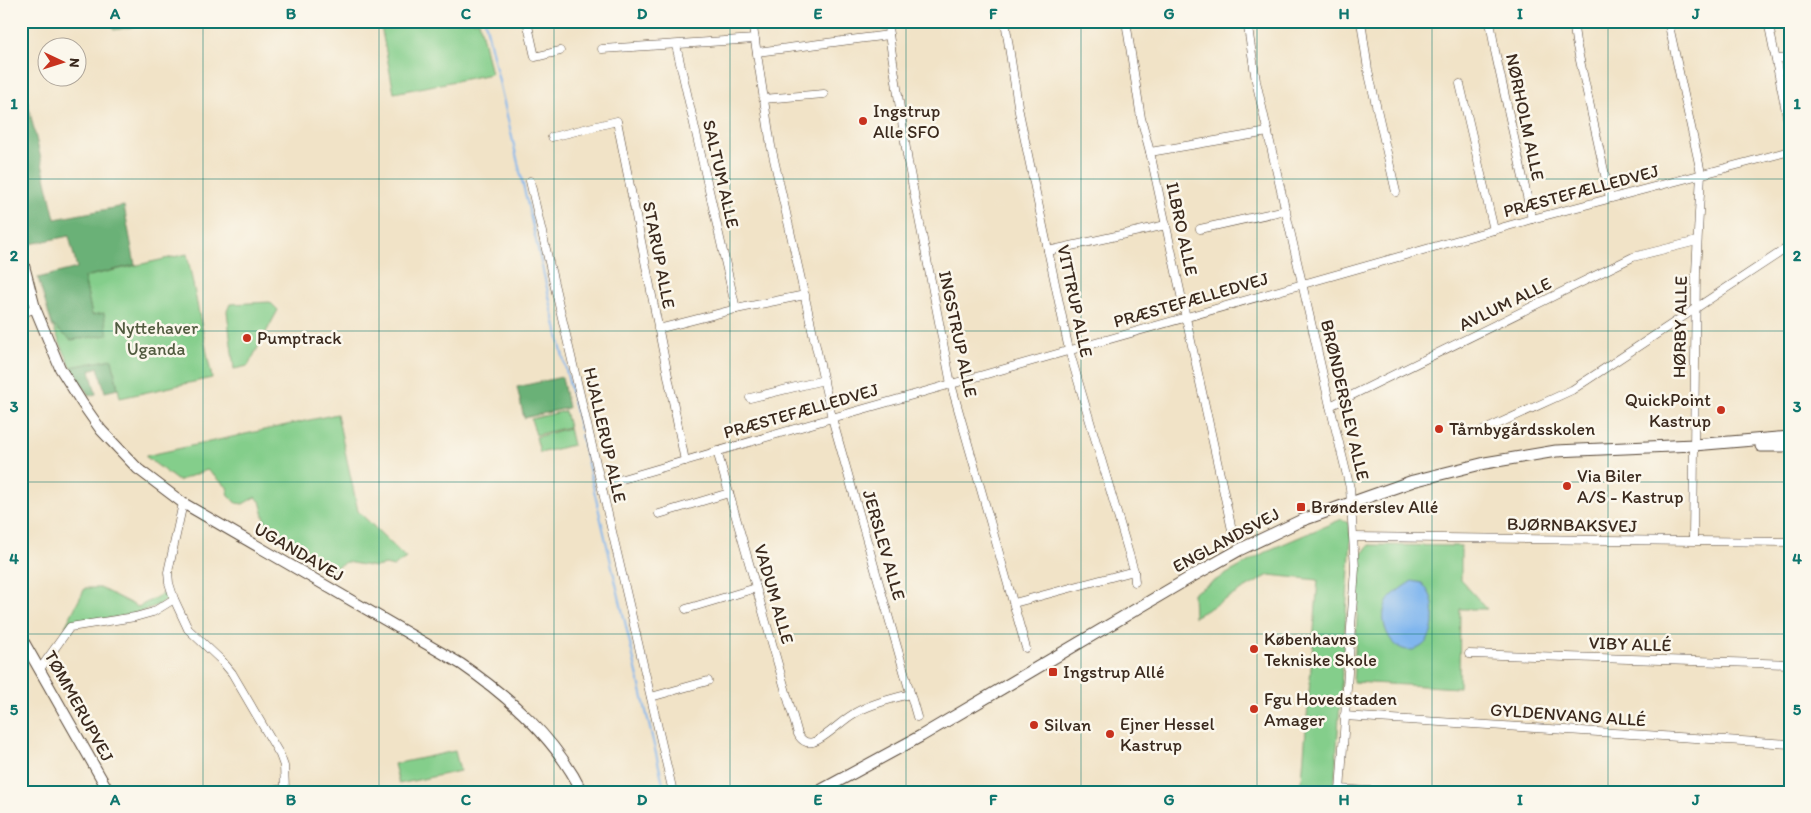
<svg xmlns="http://www.w3.org/2000/svg" width="1811" height="813" viewBox="0 0 1811 813" font-family="Itim,sans-serif">
<style>
.green{fill:#84ce8b;stroke:#607c54}
.forest{fill:#6bb177;stroke:#536e4a}
.water{fill:#80b6ee;stroke:#5e7086}
.lines{fill:none;stroke-linecap:round;stroke-linejoin:round}
.stream{stroke:#80b6ee;stroke-width:2}
.minor-casing{stroke:#564637;stroke-width:9}
.tertiary-casing{stroke:#564637;stroke-width:12}
.secondary-casing{stroke:#564637;stroke-width:13}
.minor{stroke:#fff;stroke-width:8}
.tertiary{stroke:#fff;stroke-width:10}
.secondary{stroke:#fff;stroke-width:11}
.grid{fill:none;stroke:#0f766e;stroke-width:1;stroke-opacity:0.55}
.poi-dot{fill:#c8321e;stroke:#fbf7ec;stroke-width:2}
.labels{text-anchor:middle;stroke-width:5;stroke-linejoin:round;paint-order:stroke}
.poi-label{font-size:18px;fill:#3b2a1e;stroke:#fbf7ec;text-anchor:start}
.street-label{font-size:18px;fill:#3b2a1e;stroke:#fbf7ec}
.park-label{font-size:18px;fill:#515b3f;stroke:#fbf7ec}
.neatline{fill:none;stroke:#0f766e;stroke-width:2}
.grid-label{font-size:16px;text-anchor:middle;font-weight:bold;fill:#0f766e}
</style>
<rect width="100%" height="100%" fill="#fbf7ec"/>
<filter id="ink" filterUnits="userSpaceOnUse"><feTurbulence type="fractalNoise" baseFrequency=".02" numOctaves="2"/><feDisplacementMap in="SourceGraphic" scale="10" xChannelSelector="R" yChannelSelector="G"/><feConvolveMatrix kernelMatrix="1 2 1 2 8 2 1 2 1" color-interpolation-filters="sRGB"/></filter>
<filter id="wash" filterUnits="userSpaceOnUse"><feTurbulence type="fractalNoise" baseFrequency=".0096" numOctaves="4" result="noise"/><feDisplacementMap in="SourceGraphic" scale="20" xChannelSelector="R" yChannelSelector="G"/><feGaussianBlur stdDeviation="1.12" result="paint"/><feColorMatrix in="noise" values="0 0 0 0 0 0 0 0 0 0 0 0 0 0 0 0 0 1.4 0 .05"/><feComposite in="paint" operator="in"/></filter>
<g filter="url(#wash)">
<rect width="100%" height="100%" fill="#f1e3c7"/>
<g class="green">
<path d="M111,21H165L114,30Z"/>
<path d="M380,21H479L491,74L394,93Z"/>
<path d="M187,254L212,378L120,398L112,360L71,367L52,325L72,340L92,316L84,277Z"/>
<path d="M270,302L278,310L248,366L234,369L227,311L230,304Z"/>
<path d="M565,411L569,427L536,435L531,419Z"/>
<path d="M337,414L358,511L406,558L393,567L386,565L375,567L346,562L327,572L311,565L296,544L269,535L260,501L255,497L243,504L236,503L229,496L227,487L207,470L178,481L145,456Z"/>
<path d="M569,428L573,445L540,453L536,437Z"/>
<path d="M1342,519L1348,523L1351,538L1334,792H1301L1318,580L1269,575L1194,617L1193,593L1269,550Z"/>
<path d="M1369,545L1461,546V580L1487,609H1460L1459,688L1353,682L1361,555Z"/>
<path d="M85,588H100L138,607L166,592L169,599C137,618 107,618 70,623L65,627Z"/>
<path d="M455,751L460,771L399,784L394,764Z"/>
</g>
<g class="forest">
<path d="M21,74L55,219L124,206L135,265L84,277L92,315L104,313L108,335L71,340L52,325L38,278L77,268L69,236L30,244L21,205Z"/>
<path d="M112,359L118,389L105,392L98,367L90,370L96,394L89,396L71,367Z"/>
<path d="M562,377L568,408L524,418L517,387Z"/>
</g>
<path class="water" d="M1412,581L1422,583C1434,598 1434,603 1433,622C1431,657 1394,660 1385,627C1383,620 1383,611 1386,604C1391,594 1403,587 1412,581Z"/>
<g class="lines">
<g class="stream">
<path d="M485,21L580,430"/>
<path d="M581,435L665,792"/>
</g>
</g>
</g>
<g filter="url(#ink)">
<g class="lines">
<g class="minor-casing">
<g id="minor">
<path d="M527,21L535,57L560,51"/>
<path d="M752,21L771,146L832,418L917,717"/>
<path d="M887,21L908,162L951,384L1026,648"/>
<path d="M1005,21L1019,112L1069,350L1134,571L1135,582"/>
<path d="M1126,21L1141,118L1150,152L1232,530"/>
<path d="M1247,21L1256,81L1330,406L1350,488L1355,568L1340,792"/>
<path d="M1361,21L1368,70L1396,192"/>
<path d="M1490,21L1495,51L1532,219"/>
<path d="M1573,21L1576,42L1610,198"/>
<path d="M1668,21L1701,173L1696,273L1693,540"/>
<path d="M1768,21L1790,131"/>
<path d="M676,45L736,309"/>
<path d="M602,49L755,39"/>
<path d="M757,52L889,35"/>
<path d="M1776,59L1790,58"/>
<path d="M1460,84L1494,230"/>
<path d="M763,99L824,94"/>
<path d="M552,137L617,121L685,461"/>
<path d="M1150,152L1268,132"/>
<path d="M530,181L673,792"/>
<path d="M1200,229L1286,210"/>
<path d="M1048,251L1166,225"/>
<path d="M21,314L35,308"/>
<path d="M658,329L736,309L805,295"/>
<path d="M750,398L824,380"/>
<path d="M1330,406L1633,257L1697,241"/>
<path d="M1478,433L1572,390L1790,246"/>
<path d="M717,451L798,734C801,740 806,744 813,742C825,739 843,719 855,713C872,703 892,699 910,694"/>
<path d="M602,485L832,418L1532,219L1790,151"/>
<path d="M183,503L168,572L169,583L174,599L188,629L222,661L232,673L280,755L284,766L285,789L264,792"/>
<path d="M659,514L729,493"/>
<path d="M1354,537L1790,542"/>
<path d="M1014,603L1134,571"/>
<path d="M686,609L756,588"/>
<path d="M1469,654L1790,664"/>
<path d="M40,669L70,627L135,617L153,612L174,599"/>
<path d="M651,697L708,681"/>
<path d="M1344,716L1790,744"/>
<path d="M1340,789L1384,792"/>
</g>
</g>
<g class="tertiary-casing">
<g id="tertiary">
<path d="M21,254L35,308L60,368L82,403L101,430L138,469L183,503L461,664C509,697 556,738 582,792"/>
<path d="M21,637L109,792"/>
</g>
</g>
<g class="secondary-casing">
<g id="secondary">
<path d="M1761,446H1790"/>
<path d="M818,792L921,736L1191,577L1239,550L1300,521L1413,481L1485,463L1556,451L1694,445L1790,437"/>
</g>
</g>
<use href="#minor" class="minor"/>
<use href="#tertiary" class="tertiary"/>
<use href="#secondary" class="secondary"/>
</g>
</g>
<path class="grid" d="M203,21V792M379,21V792M554,21V792M730,21V792M906,21V792M1081,21V792M1257,21V792M1432,21V792M1608,21V792M21,179H1790M21,331H1790M21,482H1790M21,634H1790"/>
<g class="poi-dot">
<circle cx="863" cy="121" r="5"/>
<circle cx="247" cy="338" r="5"/>
<circle cx="1721" cy="410" r="5"/>
<circle cx="1439" cy="429" r="5"/>
<circle cx="1567" cy="486" r="5"/>
<rect x="1296" y="502" width="10" height="10" rx="2.5"/>
<circle cx="1254" cy="649" r="5"/>
<rect x="1048" y="667" width="10" height="10" rx="2.5"/>
<circle cx="1254" cy="709" r="5"/>
<circle cx="1034" cy="725" r="5"/>
<circle cx="1110" cy="734" r="5"/>
</g>
<g class="labels">
<g class="poi-label">
<text x="873" y="117">Ingstrup<tspan x="873" dy="21">Alle SFO</tspan></text>
<text x="257" y="344">Pumptrack</text>
<text x="1711" y="406" text-anchor="end">QuickPoint<tspan x="1711" dy="21">Kastrup</tspan></text>
<text x="1449" y="435">Tårnbygårdsskolen</text>
<text x="1577" y="482">Via Biler<tspan x="1577" dy="21">A/S - Kastrup</tspan></text>
<text x="1311" y="513">Brønderslev Allé</text>
<text x="1264" y="645">Københavns<tspan x="1264" dy="21">Tekniske Skole</tspan></text>
<text x="1063" y="678">Ingstrup Allé</text>
<text x="1264" y="705">Fgu Hovedstaden<tspan x="1264" dy="21">Amager</tspan></text>
<text x="1120" y="730">Ejner Hessel<tspan x="1120" dy="21">Kastrup</tspan></text>
<text x="1044" y="731">Silvan</text>
</g>
<g class="street-label">
<text transform="translate(1525 117) rotate(78)" y="6">NØRHOLM ALLE</text>
<text transform="translate(721 174) rotate(77)" y="6">SALTUM ALLE</text>
<text transform="translate(1581 191) rotate(-15)" y="6">PRÆSTEFÆLLEDVEJ</text>
<text transform="translate(1182 229) rotate(78)" y="6">ILBRO ALLE</text>
<text transform="translate(659 255) rotate(79)" y="6">STARUP ALLE</text>
<text transform="translate(1191 300) rotate(-16)" y="6">PRÆSTEFÆLLEDVEJ</text>
<text transform="translate(1075 301) rotate(78)" y="6">VITTRUP ALLE</text>
<text transform="translate(1505 304) rotate(-26)" y="6">AVLUM ALLE</text>
<text transform="translate(1680 327) rotate(-89)" y="6">HØRBY ALLE</text>
<text transform="translate(958 334) rotate(78)" y="6">INGSTRUP ALLE</text>
<text transform="translate(1345 400) rotate(77)" y="6">BRØNDERSLEV ALLE</text>
<text transform="translate(801 411) rotate(-16)" y="6">PRÆSTEFÆLLEDVEJ</text>
<text transform="translate(605 435) rotate(77)" y="6">HJALLERUP ALLE</text>
<text transform="translate(1572 525) rotate(1)" y="6">BJØRNBAKSVEJ</text>
<text transform="translate(1226 540) rotate(-28)" y="6">ENGLANDSVEJ</text>
<text transform="translate(884 545) rotate(74)" y="6">JERSLEV ALLE</text>
<text transform="translate(299 552) rotate(30)" y="6">UGANDAVEJ</text>
<text transform="translate(774 594) rotate(74)" y="6">VADUM ALLE</text>
<text transform="translate(1630 644) rotate(2)" y="6">VIBY ALLÉ</text>
<text transform="translate(79 706) rotate(61)" y="6">TØMMERUPVEJ</text>
<text transform="translate(1568 715) rotate(4)" y="6">GYLDENVANG ALLÉ</text>
</g>
<g class="park-label">
<text x="156" y="334">Nyttehaver<tspan x="156" dy="21">Uganda</tspan></text>
</g>
</g>
<rect width="1811" height="813" fill="none" stroke="#fbf7ec" stroke-width="55"/>
<g transform="translate(62 62) rotate(94)"><circle r="24" fill="#fbf7ec" stroke="#aea59a"/>
<path d="M0-4L9 19L0 12L-9 19Z" fill="#c8321e"/>
<text y="-8" font-size="14" font-weight="bold" text-anchor="middle" fill="#3b2a1e">N</text>
</g>
<rect x="28" y="28" width="1756" height="758" class="neatline"/>
<g class="grid-label">
<text x="115" y="19">A</text>
<text x="291" y="19">B</text>
<text x="466" y="19">C</text>
<text x="642" y="19">D</text>
<text x="818" y="19">E</text>
<text x="993" y="19">F</text>
<text x="1169" y="19">G</text>
<text x="1344" y="19">H</text>
<text x="1520" y="19">I</text>
<text x="1696" y="19">J</text>
<text x="14" y="109">1</text>
<text x="1797" y="109">1</text>
<text x="14" y="261">2</text>
<text x="1797" y="261">2</text>
<text x="14" y="412">3</text>
<text x="1797" y="412">3</text>
<text x="14" y="564">4</text>
<text x="1797" y="564">4</text>
<text x="14" y="715">5</text>
<text x="1797" y="715">5</text>
<text x="115" y="805">A</text>
<text x="291" y="805">B</text>
<text x="466" y="805">C</text>
<text x="642" y="805">D</text>
<text x="818" y="805">E</text>
<text x="993" y="805">F</text>
<text x="1169" y="805">G</text>
<text x="1344" y="805">H</text>
<text x="1520" y="805">I</text>
<text x="1696" y="805">J</text>
</g>
</svg>
